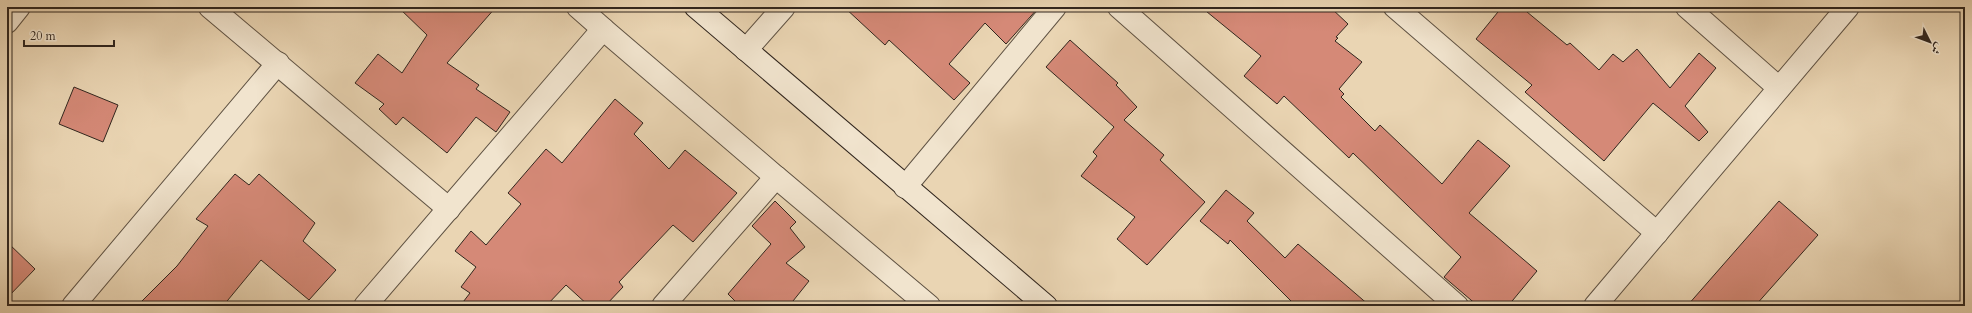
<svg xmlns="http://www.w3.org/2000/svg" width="1972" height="313" viewBox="0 0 1972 313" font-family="Cardo,Amiri,serif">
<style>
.building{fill:#d58977;stroke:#31261e}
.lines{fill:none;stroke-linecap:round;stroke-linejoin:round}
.street-casing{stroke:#5f5243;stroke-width:24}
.secondary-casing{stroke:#31261e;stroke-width:24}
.street{stroke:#f1e4ce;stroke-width:22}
.secondary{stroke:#f1e4ce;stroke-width:22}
</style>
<rect width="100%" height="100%" fill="#ead5b3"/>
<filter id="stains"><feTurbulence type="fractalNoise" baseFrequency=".005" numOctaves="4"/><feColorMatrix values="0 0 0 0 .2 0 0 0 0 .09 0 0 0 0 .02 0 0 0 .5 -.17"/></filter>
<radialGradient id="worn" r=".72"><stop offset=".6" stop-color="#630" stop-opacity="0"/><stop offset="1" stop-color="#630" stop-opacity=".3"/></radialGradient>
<g class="building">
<path d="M398,7H496L447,63L479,85L476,89L510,112L496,132L476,117L447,153L403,117L396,125L379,109L384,104L355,83L378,54L402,73L427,35Z"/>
<path d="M844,7H1039L1006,44L985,23L949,64L970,83L954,100L889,40L885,45Z"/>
<path d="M1201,7H1330L1348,24L1336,37L1338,38L1335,41L1362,62L1339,89L1344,94L1341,97L1375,131L1380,125L1442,184L1478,140L1510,166L1469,213L1537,271L1508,306H1478L1444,277L1461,257L1353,153L1349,158L1284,96L1277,104L1244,76L1261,56Z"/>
<path d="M1502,7H1521L1567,45L1570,43L1599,70L1613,54L1623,62L1637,49L1670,88L1699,53L1716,68L1685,106L1708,132L1699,141L1653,103L1604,161L1525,92L1532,85L1476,39Z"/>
<path d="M1070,40L1118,83L1116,85L1137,107L1124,120L1164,155L1160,160L1205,202L1147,265L1117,239L1135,217L1081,176L1097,156L1093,152L1114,127L1046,67Z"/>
<path d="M74,87L118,105L103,142L59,124Z"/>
<path d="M615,99L643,123L634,134L669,169L685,150L737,193L693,242L673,225L619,282L623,287L605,306H589L566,285L546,306H460L470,293L461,287L476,267L455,251L471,231L486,245L521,204L508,193L546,149L562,163Z"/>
<path d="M235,174L249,185L259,174L315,223L303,241L336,270L309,300L261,260L223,306H137L177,266L208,226L196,219Z"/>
<path d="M1226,190L1254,213L1247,221L1285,258L1298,244L1370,306H1296L1230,240L1228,244L1200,221Z"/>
<path d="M775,201L796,222L790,228L805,247L786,263L809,281L789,306H745L739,301L737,303L728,294L771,244L752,226Z"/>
<path d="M1779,201L1818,235L1755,306H1687Z"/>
<path d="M7,242L35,269L7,298Z"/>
</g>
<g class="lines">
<g class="street-casing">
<g id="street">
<path d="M210,7L449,209"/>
<path d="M578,7L603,29"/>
<path d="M1119,7L1457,306"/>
<path d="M1395,7L1657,233"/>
<path d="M1687,7L1779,88"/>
<path d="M7,22L19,7"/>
<path d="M746,50L784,7"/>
<path d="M905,187L1055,7"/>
<path d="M73,306L278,63"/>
<path d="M365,306L603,29L776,177"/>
<path d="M663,306L776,177L929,306"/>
<path d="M1595,306L1848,7"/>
</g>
</g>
<g class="secondary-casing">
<path id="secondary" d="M696,7L1046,306"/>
</g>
<use href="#street" class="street"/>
<use href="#secondary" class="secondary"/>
</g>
<rect width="1972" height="313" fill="none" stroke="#ead5b3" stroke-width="24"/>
<rect x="8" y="8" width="1956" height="297" fill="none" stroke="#31261e" stroke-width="2"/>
<rect x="12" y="12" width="1948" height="289" fill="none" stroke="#31261e"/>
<g transform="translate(1930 42) rotate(132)" stroke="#f1e4ce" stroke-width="3" paint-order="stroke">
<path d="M0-3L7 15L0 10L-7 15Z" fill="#31261e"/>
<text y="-6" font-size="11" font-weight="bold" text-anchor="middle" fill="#31261e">ش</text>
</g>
<path d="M24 40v6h90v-6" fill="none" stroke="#31261e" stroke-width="2"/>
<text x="30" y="40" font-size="12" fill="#31261e" stroke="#f1e4ce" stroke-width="3" paint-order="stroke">20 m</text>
<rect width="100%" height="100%" filter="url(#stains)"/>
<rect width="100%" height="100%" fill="url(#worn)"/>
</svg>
